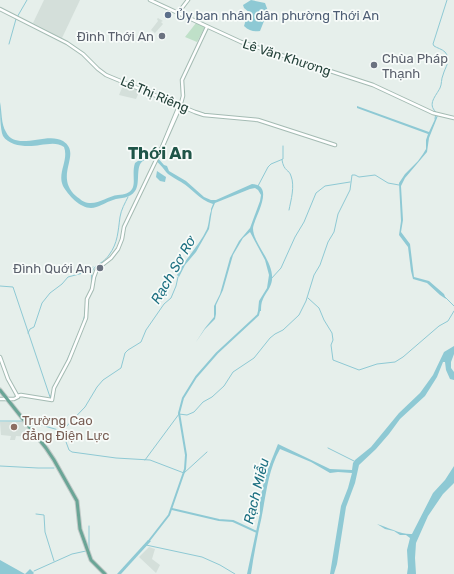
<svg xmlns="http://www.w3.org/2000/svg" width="454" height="574" viewBox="0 0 454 574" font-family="Rubik,sans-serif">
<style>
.built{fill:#d4dfda}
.green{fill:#bfe0c8}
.water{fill:#8ec9d4}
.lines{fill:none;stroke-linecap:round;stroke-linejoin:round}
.stream{stroke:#8ec9d4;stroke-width:1}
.canal{stroke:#8ec9d4;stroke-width:2}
.secondary-casing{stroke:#a4bbb3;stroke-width:4.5}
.primary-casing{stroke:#c2cac8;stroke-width:5}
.secondary{stroke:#fff;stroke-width:2.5}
.primary{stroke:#6aa596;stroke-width:3}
.service-dot{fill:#5c6f8a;stroke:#f7fbf9;stroke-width:1.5}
.worship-dot{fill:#6b7280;stroke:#f7fbf9;stroke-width:1.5}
.education-dot{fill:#8d6e63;stroke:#f7fbf9;stroke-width:1.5}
.labels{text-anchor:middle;stroke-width:3.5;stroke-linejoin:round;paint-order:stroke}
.service-label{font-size:13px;fill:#4e5e75;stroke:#f7fbf9;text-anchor:start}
.worship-label{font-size:13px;fill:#5b616d;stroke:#f7fbf9;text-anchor:end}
.street-label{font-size:13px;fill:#24423a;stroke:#f7fbf9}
.education-label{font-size:13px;fill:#785e54;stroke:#f7fbf9;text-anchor:start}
.water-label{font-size:14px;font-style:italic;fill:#1c6f80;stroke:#f7fbf9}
.district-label{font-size:17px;font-weight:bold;fill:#1f5548;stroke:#f7fbf9}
</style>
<rect width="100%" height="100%" fill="#e6efeb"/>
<g class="built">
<path d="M44,0H80L62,38L33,23Z"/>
<path d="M158,18L163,21L161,22L163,24L155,33L151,30L158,21L157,19Z"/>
<path d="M124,83L140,90L136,99L119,95Z"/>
<path d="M23,421L35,436L34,437L16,436L15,440H10L11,436L1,435L0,422Z"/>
<path d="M149,547L155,549L152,559L160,565L156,573L139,557Z"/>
</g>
<path class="green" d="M196,23L205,27L197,42L185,37Z"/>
<g class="water">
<path d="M251,0L265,3L268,11L260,31C254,32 249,31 244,26L247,16L250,13L244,8L243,5Z"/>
<path d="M0,102C2,112 1,124 6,132C16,152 47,131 63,141C83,154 53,175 76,196C80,199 84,203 89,203C99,204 108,196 118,195C142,193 130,178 135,163L145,156H156L164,165L167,166L169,171L186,181L204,197L211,200H216L252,184C276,185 254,218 253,228C253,244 274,261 272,280C271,288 266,292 263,299C261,303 261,307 261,311H258L259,301L267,288L269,275L265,260L250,232L243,238L233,255L223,290L216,305V314L215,319L205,329L196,342L205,328L214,317V306L220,294L230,258L239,241L250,228L260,201L261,195L258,190L255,188L250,189L215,203L212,210L209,229L196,252L185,265L179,277L177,275C185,259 199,246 207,229C209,224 209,216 211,211V209L213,204C198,199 193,189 181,182C176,179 172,177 168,174C163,169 158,159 150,159C132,159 142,182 135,191C130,199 121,197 113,200C106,202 98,208 91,208C80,208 68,195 63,186C57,173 69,160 64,147C57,142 49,144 40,145C29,147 10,147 3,136C0,129 0,111 0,102Z"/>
<path d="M357,106L429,132L436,117L439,113L429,138L427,152L405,178L401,186L403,220L401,232L410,244L414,277L429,281L444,294L446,299L440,295L427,283L413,279L411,271L408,247L399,235L401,221L399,183L405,174L418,161L423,154L426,149V140L428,134L357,108Z"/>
<path d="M157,171L166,177L165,182L160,181L156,177Z"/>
<path d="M454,346V354L451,362V368L454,372V380L450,379L446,370L445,362H443L437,377L425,396L400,419L389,434L376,449L359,465L355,483L346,507L337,564L334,574H330L341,506L348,488L352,473L338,472L330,473L311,462L280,449C266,474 266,501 259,529C256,544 253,559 251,574H247L260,513V500L263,486L266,474L278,444L330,469L352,470L353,463L355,460L371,447L399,413L420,393L433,375L444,352Z"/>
<path d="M454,466V483L443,494L428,516L416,543L415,558L416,574H407L408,567L407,550L410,538L406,535H400L394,531L385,529L377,524C387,527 402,535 412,534L433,493L445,480Z"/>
<path d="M148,540L151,541L121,574H117Z"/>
<path d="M0,560L25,574L30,569L34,573L33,574H0Z"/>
</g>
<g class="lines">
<g class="stream">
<path d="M9,44L16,19L27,0"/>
<path d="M435,119L436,112C427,104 436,96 440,88C442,84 441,79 443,75C445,67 452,60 445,52C442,49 437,48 434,46L433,44L447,0"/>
<path d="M282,160C284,172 289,169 291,176C295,186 291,200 289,210"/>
<path d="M258,186L268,167L271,164L283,159V146"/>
<path d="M271,279L281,268L295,237L304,222L316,193L325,186L350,182"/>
<path d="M92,282C89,263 101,267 109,255C118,243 118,231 120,217C121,210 125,203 128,197"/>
<path d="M0,286L13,287L50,397"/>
<path d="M445,297L454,306"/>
<path d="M308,298L319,308L324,320L332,333L333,340L331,345L333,360L359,370L377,364L395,362L403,357L439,326L448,321L454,311"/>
<path d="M28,333L30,329L34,327L42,303L50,293L62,284L68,277L83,273L93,267"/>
<path d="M66,363L82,325L85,314L86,300"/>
<path d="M50,398L52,393"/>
<path d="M0,421H23"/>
<path d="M27,421L62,431L69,450L72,452L116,458L150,460L184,473L207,452"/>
<path d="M62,431L85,407L97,387L103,380L121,368L125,353L128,350L141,342L146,330L164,304L171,298L176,286L178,277"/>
<path d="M328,448L354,461"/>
<path d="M145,460L179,414L187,415L194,412L203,402L212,397L224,386L233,372L254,358L270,338L275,334L283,330L299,315L306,301L314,275L320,265L328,242L334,232L338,214L350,190L352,175H355L359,177L375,175L388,183L399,185"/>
<path d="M0,466L38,468H54"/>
<path d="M36,514L44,515L45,532L54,561"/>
<path d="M146,545L202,557L220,565L235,574"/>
<path d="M89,550V526"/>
<path d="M34,571L72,554L86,551"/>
</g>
<g class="canal">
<path d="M172,509L219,520L233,521L257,532"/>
<path d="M148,542L169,515L185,469L186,455L179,413L183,398L196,377L217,353L258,315L259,311"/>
</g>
<g class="secondary-casing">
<g id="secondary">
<path d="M150,0L241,42L373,85L433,113L454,118"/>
<path d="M0,9L67,43L83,54L98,69L106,75L195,112L204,115L258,120L335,145"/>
<path d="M178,13L188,0"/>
<path d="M161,150L180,107L183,96L182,80L207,27"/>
<path d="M0,357L8,379L18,397L14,399H0"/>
<path d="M17,396L21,395L52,400L54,388L69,360L86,318L87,299L92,289L94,277L97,269L111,258L118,249L122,239L124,227L160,152L179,106"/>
</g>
</g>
<g class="primary-casing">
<path id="primary" d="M0,390L46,448L54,460L77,501L80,529L91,560L105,574"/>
</g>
<use href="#secondary" class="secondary"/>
<use href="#primary" class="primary"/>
</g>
<circle class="service-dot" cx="168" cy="15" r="4"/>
<g class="worship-dot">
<circle cx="162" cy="36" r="4"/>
<circle cx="374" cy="65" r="4"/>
<circle cx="100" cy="268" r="4"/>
</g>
<circle class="education-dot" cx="14" cy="427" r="4"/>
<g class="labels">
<g class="service-label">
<text x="176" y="20">Ủy ban nhân dân phường Thới An</text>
</g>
<g class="worship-label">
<text x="154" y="41">Đình Thới An</text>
<text x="382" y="63" text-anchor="start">Chùa Pháp<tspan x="382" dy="15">Thạnh</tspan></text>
<text x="92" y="273">Đình Quới An</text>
</g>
<g class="street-label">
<text transform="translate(287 57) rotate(18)" y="5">Lê Văn Khương</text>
<text transform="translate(155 94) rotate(23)" y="5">Lê Thị Riêng</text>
</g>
<g class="education-label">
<text x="22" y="425">Trường Cao<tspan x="22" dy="15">đẳng Điện Lực</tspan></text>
</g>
<g class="water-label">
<text transform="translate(173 270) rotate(-60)" y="5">Rạch Sơ Rơ</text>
<text transform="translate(256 491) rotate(-76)" y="5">Rạch Miễu</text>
</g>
<g class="district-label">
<text x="160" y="159">Thới An</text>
</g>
</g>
</svg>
